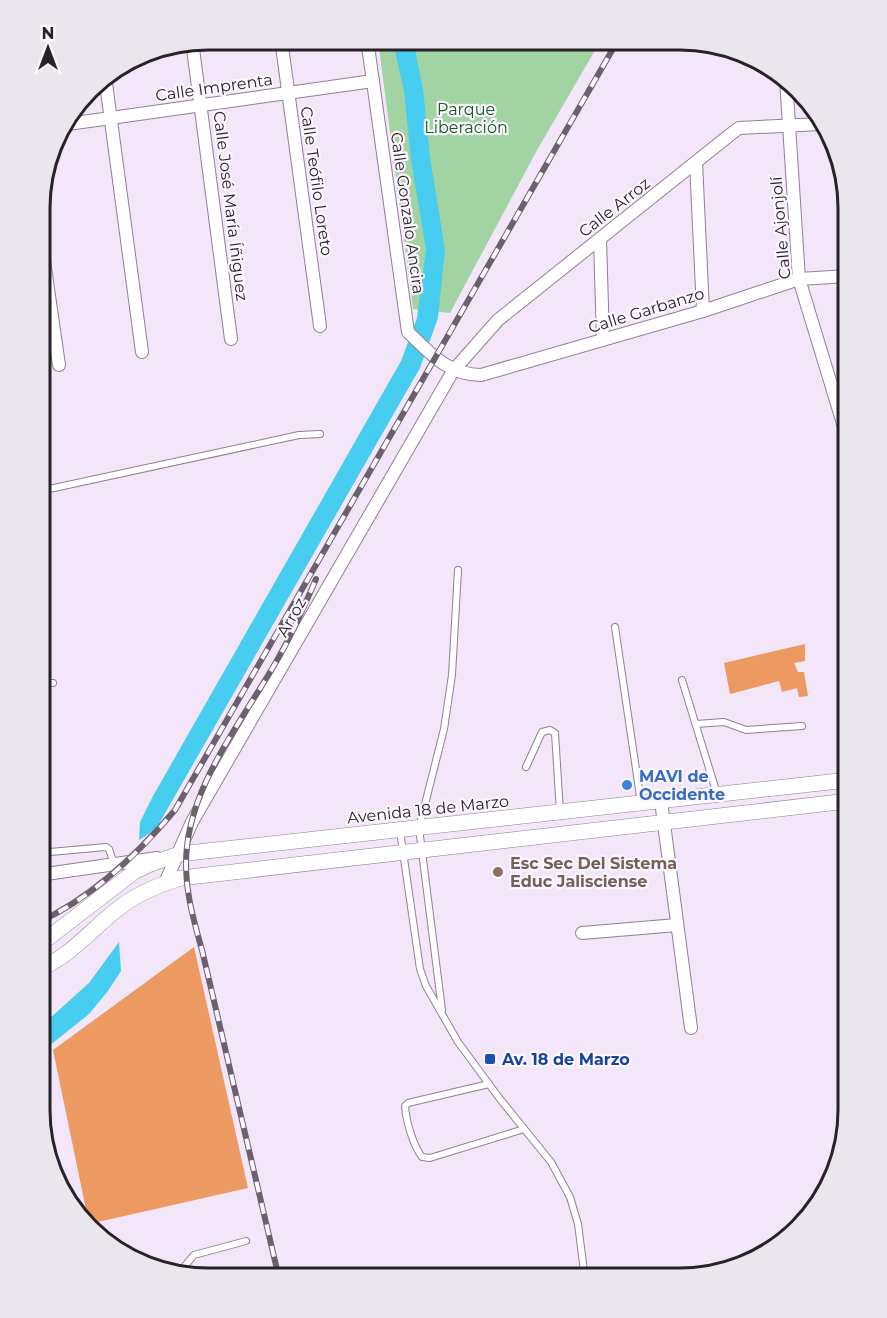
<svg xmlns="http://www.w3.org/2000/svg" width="887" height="1318" viewBox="0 0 887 1318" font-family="Montserrat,sans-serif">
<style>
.green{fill:#a2d3a3}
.water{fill:#47cdf0}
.building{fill:#ec9962}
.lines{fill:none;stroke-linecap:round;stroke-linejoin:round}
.service-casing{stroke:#8e8193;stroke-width:8}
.minor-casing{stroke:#8e8193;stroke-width:14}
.tertiary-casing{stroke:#8e8193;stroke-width:16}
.service{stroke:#fff;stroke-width:6}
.minor{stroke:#fff;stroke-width:12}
.tertiary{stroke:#fff;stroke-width:15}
.rail-casing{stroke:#6a616c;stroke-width:6}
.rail{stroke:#fcf6fe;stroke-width:4;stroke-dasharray:11;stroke-linecap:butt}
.shop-dot{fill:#3f7fe0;stroke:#fcf6fe;stroke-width:2}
.education-dot{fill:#8d6e63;stroke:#fcf6fe;stroke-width:2}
.transit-dot{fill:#1a4fb4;stroke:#fcf6fe;stroke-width:2}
.labels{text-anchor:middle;stroke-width:4.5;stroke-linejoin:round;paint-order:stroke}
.street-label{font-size:16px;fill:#272128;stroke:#fcf6fe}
.park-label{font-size:16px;fill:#0f5d1b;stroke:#fcf6fe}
.shop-label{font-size:16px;font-weight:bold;fill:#366cbe;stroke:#fcf6fe;text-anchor:start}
.education-label{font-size:16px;font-weight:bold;fill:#785e54;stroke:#fcf6fe;text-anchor:start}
.transit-label{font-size:16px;font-weight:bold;fill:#164399;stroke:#fcf6fe;text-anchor:start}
.rim{fill:none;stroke:#272128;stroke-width:3}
</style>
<rect width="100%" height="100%" fill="#f4e6f9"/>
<path class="green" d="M378,40H601L536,152L450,313L413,309Z"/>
<g class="water">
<path d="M395,40H413L423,89L430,157L445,250L438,318L420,368L156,829L139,840L140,822L153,796L401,361L417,318L426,249L411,160L404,91L394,47Z"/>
<path d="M119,942L121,971L108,991L89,1014L39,1054V1028L89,983Z"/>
</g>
<g class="building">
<path d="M805,644V661L794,663L798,672H804L808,696L799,697L797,688L782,692L779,681L730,694L724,663Z"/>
<path d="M194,947L248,1188L89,1224L53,1050Z"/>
</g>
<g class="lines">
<g class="service-casing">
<g id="service">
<path d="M40,491L299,435L320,434"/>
<path d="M615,627L641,803"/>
<path d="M682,680L717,794"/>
<path d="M40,683H53"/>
<path d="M696,724L724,722L746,730L802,726"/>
<path d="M526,767L542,732L550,730L555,733L560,812"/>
<path d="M400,831L420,969L426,986L458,1042L500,1099L551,1162L570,1197L578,1224L585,1279"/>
<path d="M39,853L106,847L109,849L114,864"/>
<path d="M442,1010L419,828L444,729L452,675L458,570"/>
<path d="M489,1084L408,1103L405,1106C406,1121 413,1145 422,1157L430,1158L524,1129"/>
<path d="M178,1274L194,1255L246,1241"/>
</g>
</g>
<g class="minor-casing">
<g id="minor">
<path d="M281,39L320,326"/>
<path d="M367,39L408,332C430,353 448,375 481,375L703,311L799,279L848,276"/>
<path d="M192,41L231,339"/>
<path d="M105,76L142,352"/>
<path d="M786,79L799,279L848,440"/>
<path d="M61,125L373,81"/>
<path d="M696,162L703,311"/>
<path d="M40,233L59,365"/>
<path d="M600,239L603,340"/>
<path d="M661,801L691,1028"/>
<path d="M39,875L157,858"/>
<path d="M165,883L192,822L453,371L498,320L731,134L739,128L821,124"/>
<path d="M582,933L677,925"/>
</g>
</g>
<g class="tertiary-casing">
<g id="tertiary">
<path d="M39,945L134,872L148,865L179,854L848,780"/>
<path d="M39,969C68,958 90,931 114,912C134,895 156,886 181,878L848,801"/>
</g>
</g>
<use href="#service" class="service"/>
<use href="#minor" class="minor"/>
<use href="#tertiary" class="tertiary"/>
<g class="rail-casing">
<g id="rail">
<path d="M39,922C93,897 137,855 175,810L618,40"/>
<path d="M279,1278L202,950C192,915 183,883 187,846C195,778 243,720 276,662C292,635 304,607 316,579"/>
</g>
</g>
<use href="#rail" class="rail"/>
</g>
<circle class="shop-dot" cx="627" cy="785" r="6"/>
<circle class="education-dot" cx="498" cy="872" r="6"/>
<rect class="transit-dot" x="484" y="1053" width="12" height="12" rx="3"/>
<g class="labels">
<g class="street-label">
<text transform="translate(214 87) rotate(-8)" y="6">Calle Imprenta</text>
<text transform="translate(317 181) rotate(82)" y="6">Calle Teófilo Loreto</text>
<text transform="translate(231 206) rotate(83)" y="6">Calle José María Íñiguez</text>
<text transform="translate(614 207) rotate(-38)" y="6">Calle Arroz</text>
<text transform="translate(408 213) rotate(82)" y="6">Calle Gonzalo Ancira</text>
<text transform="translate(780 228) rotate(-95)" y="6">Calle Ajonjolí</text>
<text transform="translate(646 310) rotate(-17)" y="6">Calle Garbanzo</text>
<text transform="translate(291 617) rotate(-60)" y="6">Arroz</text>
<text transform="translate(428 809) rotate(-6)" y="6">Avenida 18 de Marzo</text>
</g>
<g class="park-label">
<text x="466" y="115">Parque<tspan x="466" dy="18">Liberación</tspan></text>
</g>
<g class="shop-label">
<text x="639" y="782">MAVI de<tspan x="639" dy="18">Occidente</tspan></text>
</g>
<g class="education-label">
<text x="510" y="869">Esc Sec Del Sistema<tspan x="510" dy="18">Educ Jalisciense</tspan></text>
</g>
<g class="transit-label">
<text x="502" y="1065">Av. 18 de Marzo</text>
</g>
</g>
<path d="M0 0H887V1318H0ZM208 50H680A158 158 0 0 1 838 208V1110A158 158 0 0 1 680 1268H208A158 158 0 0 1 50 1110V208A158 158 0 0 1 208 50Z" fill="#ebe5ed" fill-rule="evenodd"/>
<path class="rim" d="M208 50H680A158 158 0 0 1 838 208V1110A158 158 0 0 1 680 1268H208A158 158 0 0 1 50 1110V208A158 158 0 0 1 208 50Z"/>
<g transform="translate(48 48)" stroke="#fcf6fe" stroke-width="4.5" paint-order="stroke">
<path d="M0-4.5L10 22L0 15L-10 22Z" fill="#272128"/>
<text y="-9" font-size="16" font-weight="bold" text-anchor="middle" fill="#272128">N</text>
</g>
</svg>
